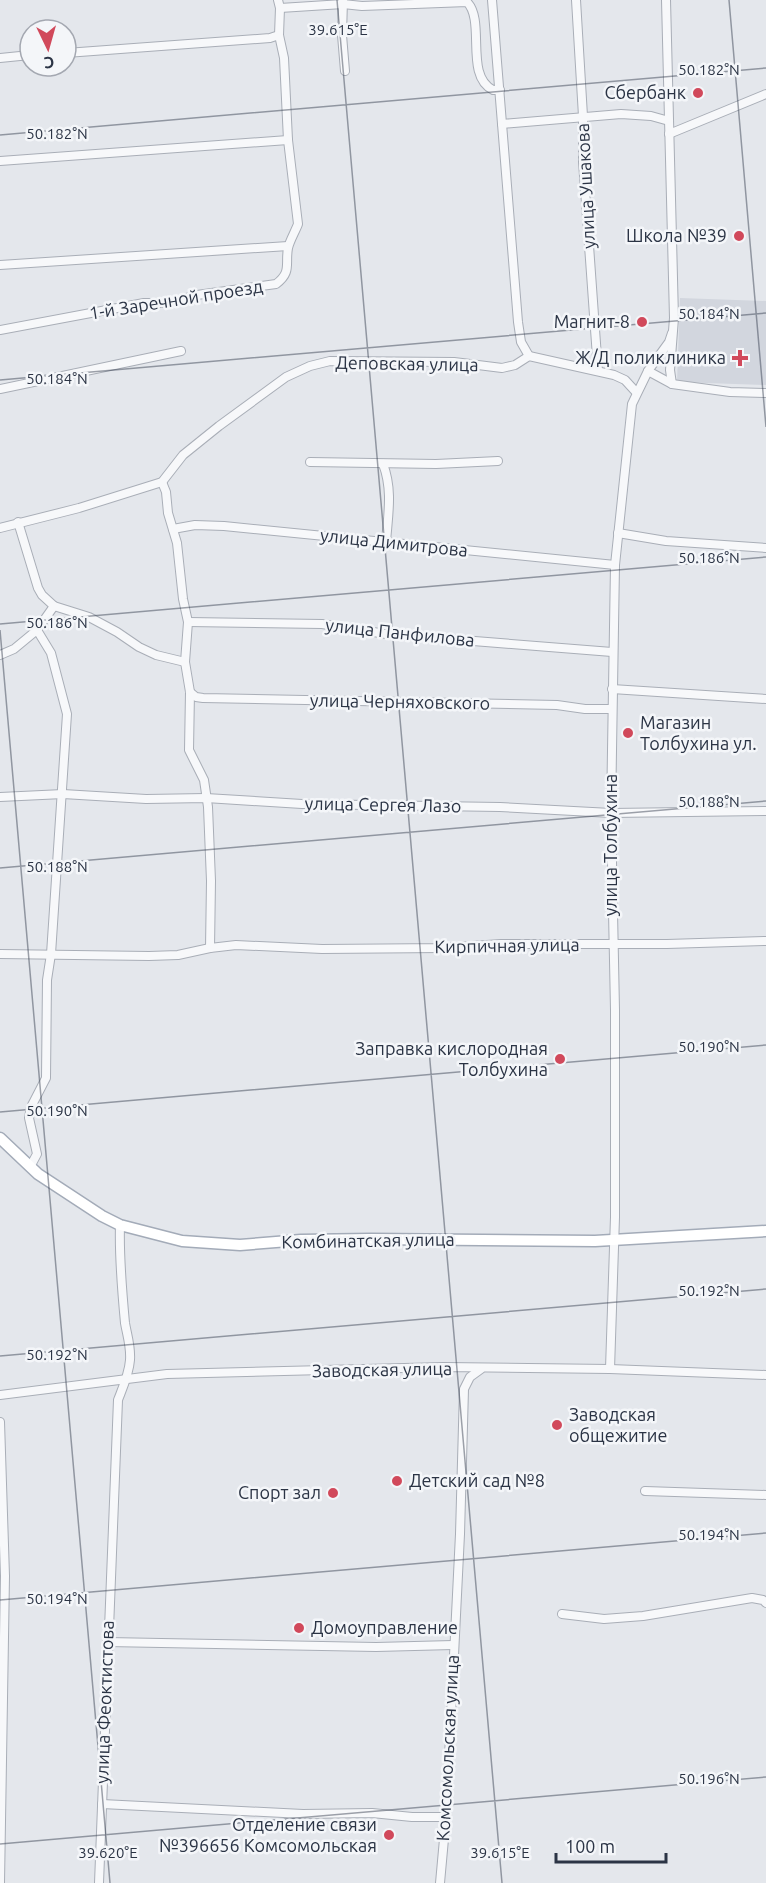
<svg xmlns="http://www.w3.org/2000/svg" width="766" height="1883" viewBox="0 0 766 1883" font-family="Ubuntu,sans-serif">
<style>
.built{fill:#d2d6de}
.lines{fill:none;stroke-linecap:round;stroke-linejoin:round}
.minor-casing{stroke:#a9aeb7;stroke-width:10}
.major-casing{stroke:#a3abb8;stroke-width:13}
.minor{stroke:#f7f8fa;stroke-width:8}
.major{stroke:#fff;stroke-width:10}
.ticks{fill:none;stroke:#2b3445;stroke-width:1.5;stroke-opacity:0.45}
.poi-dot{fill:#d1495b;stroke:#f4f6f9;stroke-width:2}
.labels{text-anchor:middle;stroke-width:5;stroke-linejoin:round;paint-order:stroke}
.poi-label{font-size:18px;fill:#2b3445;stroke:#f4f6f9;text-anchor:end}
.street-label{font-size:18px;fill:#2b3445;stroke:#f4f6f9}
.ticks-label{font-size:15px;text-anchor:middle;fill:#2b3445;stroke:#f4f6f9;stroke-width:5;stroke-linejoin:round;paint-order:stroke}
</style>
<rect width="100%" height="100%" fill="#e4e7ec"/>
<path class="built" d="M680,298L766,301V385L677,382Z"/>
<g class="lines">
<g class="minor-casing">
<g id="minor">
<path d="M343,0L342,35L345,71"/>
<path d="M492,0L518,322L521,342L529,356"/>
<path d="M576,0L583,116V162L598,371"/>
<path d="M666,0L674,318L670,370L672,384"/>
<path d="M280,8L343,4L362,6L467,2C486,21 464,76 493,90H500"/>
<path d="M66,53L270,38L279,35"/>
<path d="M0,58L30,55"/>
<path d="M502,124L621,114L651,116L669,121"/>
<path d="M669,134L766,94"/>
<path d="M0,161L288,140"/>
<path d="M0,265L288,246"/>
<path d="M0,330L144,303H168L197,295L276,284C292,272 285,264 288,248C290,240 295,232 298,224L288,140L284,58L279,35L280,8L278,0"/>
<path d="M648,371L672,384L730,392L766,393"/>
<path d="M0,389L181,351"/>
<path d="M310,462L436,464L498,461"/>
<path d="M383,464C393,490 388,515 386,542"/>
<path d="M162,482L166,492L168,513L177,543L183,599L188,622L185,662L190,692L189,750L204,780L208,807L211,881L210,948"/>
<path d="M18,522L38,588L42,595L54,606L37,630"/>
<path d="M0,528L79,508L162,482L183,455L219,426L286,377L310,366L330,361L454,362L502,368L515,365L529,356L614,375L625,380L636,392"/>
<path d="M173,529L195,525L224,526L615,565"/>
<path d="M618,533L666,541L766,548"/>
<path d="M54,606L89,617L117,632L139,647L156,655L185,662"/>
<path d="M188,622L322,624L386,634L612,652"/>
<path d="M0,655L14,649L37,630L51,653L67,714L51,954L47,980L46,1078L31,1107L29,1118L37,1154L30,1167"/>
<path d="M612,689L766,699"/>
<path d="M190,692L196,697L203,698L557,705L585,709H611"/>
<path d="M0,797L63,794L146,799L206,798L302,804L500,807L611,813L766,811"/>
<path d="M0,954L149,956L178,955L210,948L236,945L322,949L443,948L501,944H667L766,941"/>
<path d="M610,1369L615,1217V1010L611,813L615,565L632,404L648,371L669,342L672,333"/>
<path d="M0,1395L167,1374L444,1367L610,1369L766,1375"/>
<path d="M0,1422L5,1576L0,1883"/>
<path d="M645,1491L766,1495"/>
<path d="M562,1614L604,1619L643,1616L752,1598L763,1600L766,1603"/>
<path d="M107,1642L376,1647L453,1645"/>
<path d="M102,1804L303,1814L372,1813L412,1817H446"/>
<path d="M99,1883L118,1400C123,1387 129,1374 130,1360C131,1346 127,1335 125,1323C122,1291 119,1256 120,1225"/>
<path d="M440,1883L446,1817L460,1534L464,1389L470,1377L481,1369"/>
</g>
</g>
<g class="major-casing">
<path id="major" d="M0,1138L38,1174L102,1216L120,1225L182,1241L240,1245L301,1240L371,1239L595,1241L766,1231"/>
</g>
<use href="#minor" class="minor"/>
<use href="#major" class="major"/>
</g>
<path class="ticks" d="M337,0L502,1883M729,0L766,427M0,135L766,68M0,380L766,313M0,624L766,557M0,630L110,1883M0,868L766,801M0,1112L766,1045M0,1356L766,1289M0,1600L766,1533M0,1844L766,1777"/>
<g class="poi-dot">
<circle cx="698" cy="93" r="6"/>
<circle cx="739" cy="236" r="6"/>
<circle cx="642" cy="322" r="6"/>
<path d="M737 349h6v6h6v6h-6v6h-6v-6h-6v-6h6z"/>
<circle cx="628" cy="733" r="6"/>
<circle cx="560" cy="1059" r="6"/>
<circle cx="557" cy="1425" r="6"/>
<circle cx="397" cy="1481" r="6"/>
<circle cx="333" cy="1493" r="6"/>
<circle cx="299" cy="1628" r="6"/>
<circle cx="389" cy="1835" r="6"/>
</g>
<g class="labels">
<g class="poi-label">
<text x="686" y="99">Сбербанк</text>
<text x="727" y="242">Школа №39</text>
<text x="630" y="328">Магнит-8</text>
<text x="726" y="364">Ж/Д поликлиника</text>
<text x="640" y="729" text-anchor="start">Магазин<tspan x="640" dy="21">Толбухина ул.</tspan></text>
<text x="548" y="1055">Заправка кислородная<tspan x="548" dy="21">Толбухина</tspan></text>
<text x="569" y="1421" text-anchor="start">Заводская<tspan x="569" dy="21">общежитие</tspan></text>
<text x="409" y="1487" text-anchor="start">Детский сад №8</text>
<text x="321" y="1499">Спорт зал</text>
<text x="311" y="1634" text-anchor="start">Домоуправление</text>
<text x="377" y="1831">Отделение связи<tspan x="377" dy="21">№396656 Комсомольская</tspan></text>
</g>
<g class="street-label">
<text transform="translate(586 186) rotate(-93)" y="6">улица Ушакова</text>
<text transform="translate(176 300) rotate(-9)" y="6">1-й Заречной проезд</text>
<text transform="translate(407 364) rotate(1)" y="6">Деповская улица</text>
<text transform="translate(394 543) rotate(6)" y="6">улица Димитрова</text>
<text transform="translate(400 633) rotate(6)" y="6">улица Панфилова</text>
<text transform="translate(400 702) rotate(1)" y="6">улица Черняховского</text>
<text transform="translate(383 805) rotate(1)" y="6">улица Сергея Лазо</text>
<text transform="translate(611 845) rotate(-90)" y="6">улица Толбухина</text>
<text transform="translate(507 946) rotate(-1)" y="6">Кирпичная улица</text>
<text transform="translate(368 1241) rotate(-1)" y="6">Комбинатская улица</text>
<text transform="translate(382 1370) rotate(-1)" y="6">Заводская улица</text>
<text transform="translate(105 1702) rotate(-88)" y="6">улица Феоктистова</text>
<text transform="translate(448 1748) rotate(-87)" y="6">Комсомольская улица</text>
</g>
</g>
<g class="ticks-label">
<text x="338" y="35">39.615°E</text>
<text x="709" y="75">50.182°N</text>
<text x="57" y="139">50.182°N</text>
<text x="709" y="319">50.184°N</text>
<text x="57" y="384">50.184°N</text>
<text x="709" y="563">50.186°N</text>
<text x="57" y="628">50.186°N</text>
<text x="709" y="807">50.188°N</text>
<text x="57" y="872">50.188°N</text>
<text x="709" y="1052">50.190°N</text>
<text x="57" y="1116">50.190°N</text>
<text x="709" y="1296">50.192°N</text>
<text x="57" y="1360">50.192°N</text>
<text x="709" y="1540">50.194°N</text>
<text x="57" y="1604">50.194°N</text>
<text x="709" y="1784">50.196°N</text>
<text x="108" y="1858">39.620°E</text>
<text x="500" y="1858">39.615°E</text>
</g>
<g transform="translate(48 48) rotate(175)"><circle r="28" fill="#f4f6f9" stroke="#a4a8b1" stroke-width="1.5"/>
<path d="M0-4.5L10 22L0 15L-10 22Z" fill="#d1495b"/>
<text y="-9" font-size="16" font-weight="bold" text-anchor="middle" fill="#2b3445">С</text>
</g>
<path d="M556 1853v9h110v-9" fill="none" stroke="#2b3445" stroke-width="3"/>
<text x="565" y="1853" font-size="18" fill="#2b3445" stroke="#f4f6f9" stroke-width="4.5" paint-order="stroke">100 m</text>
</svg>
